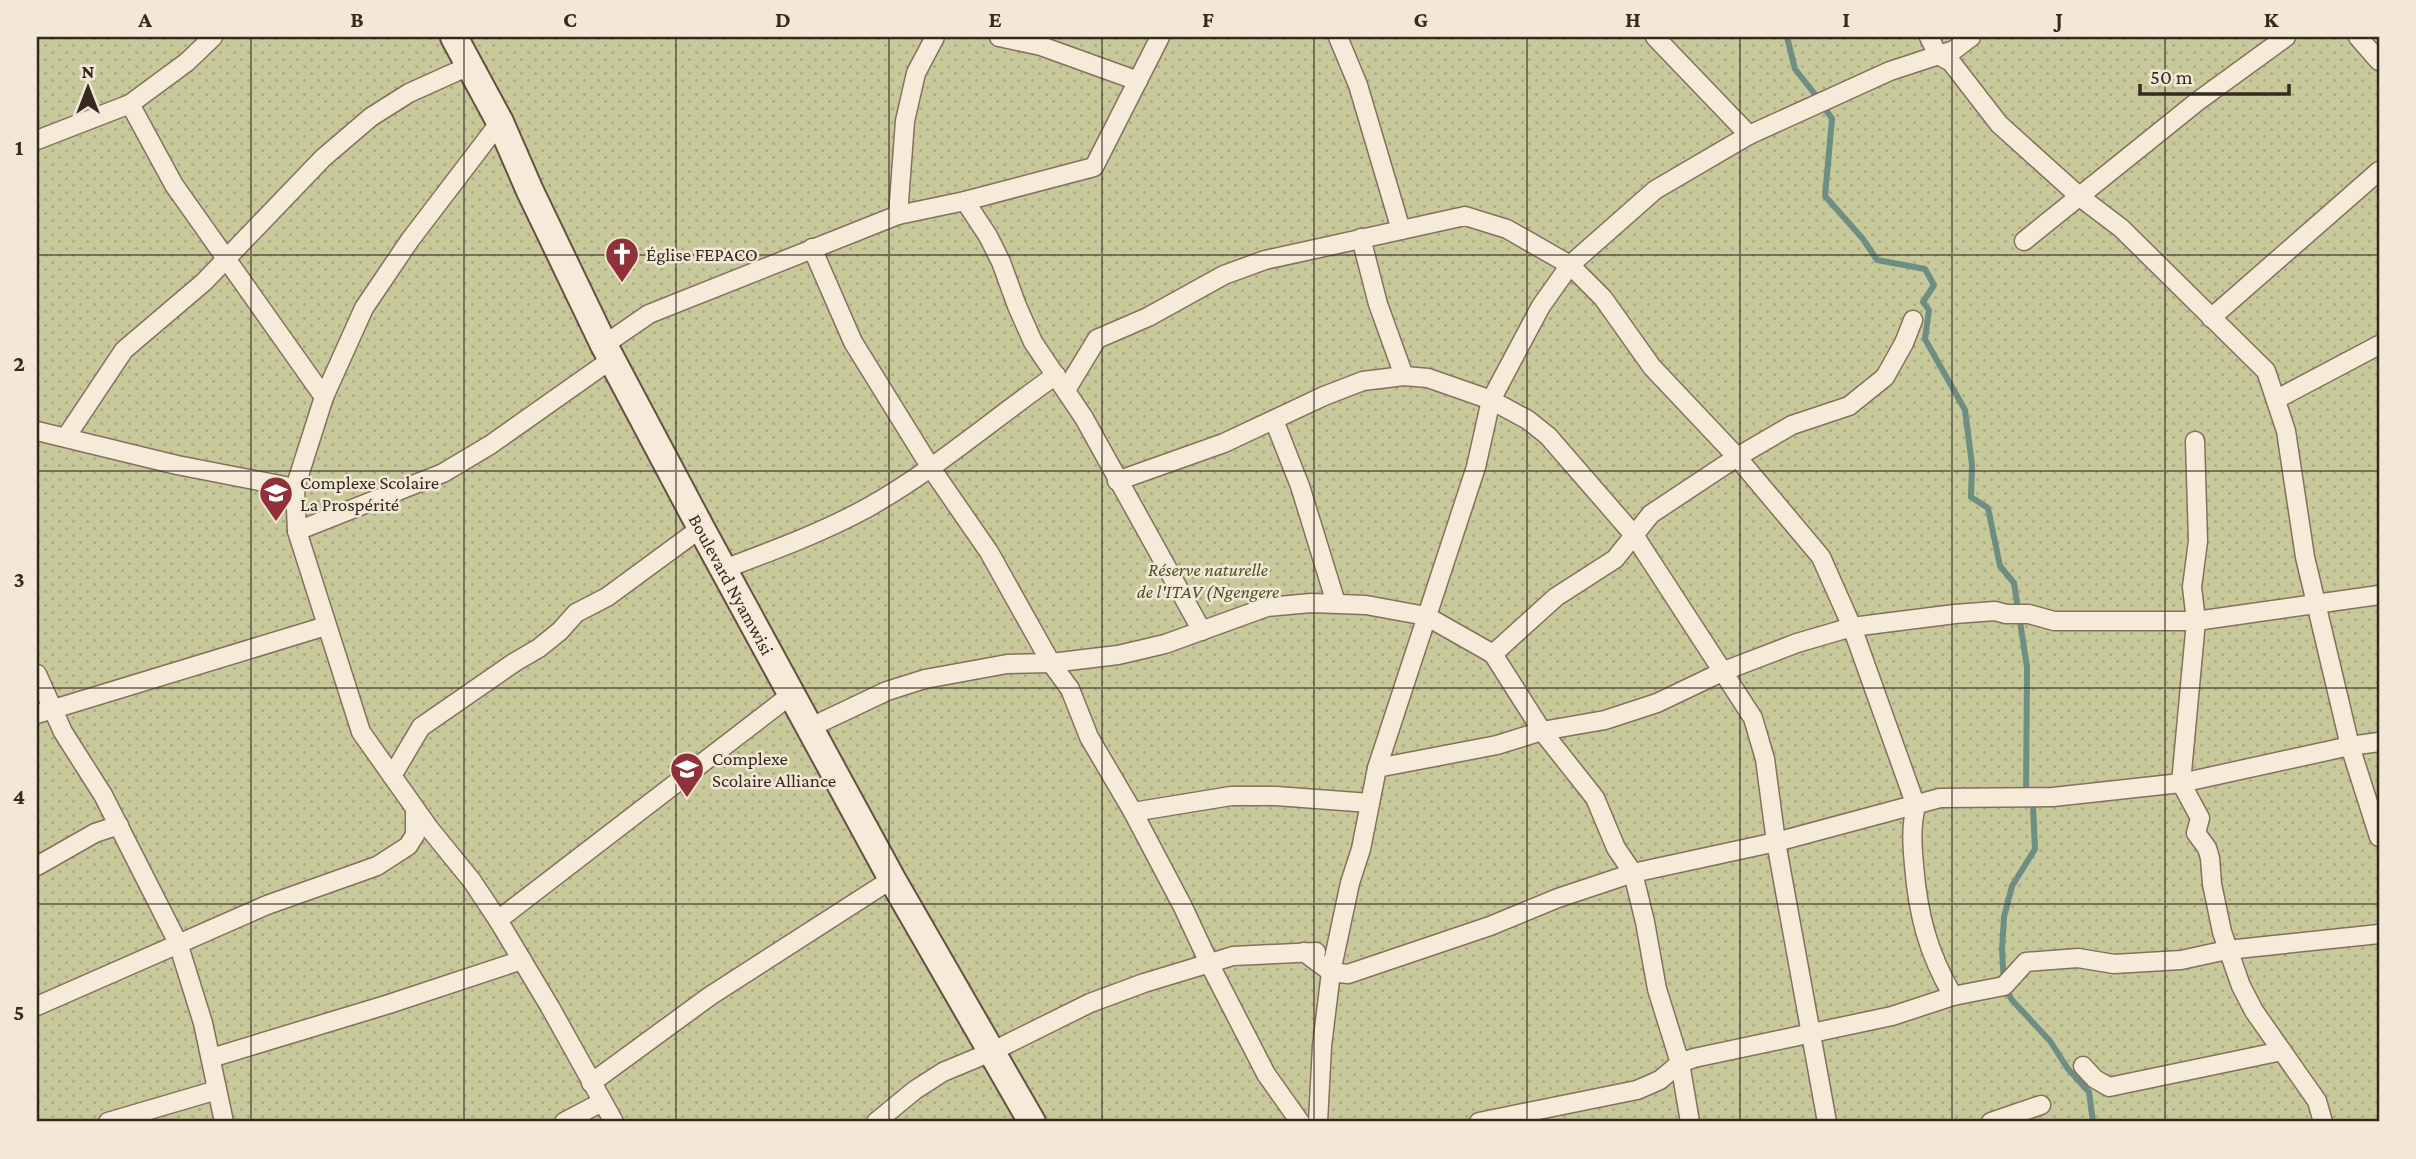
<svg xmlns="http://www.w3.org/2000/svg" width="2416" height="1159" viewBox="0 0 2416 1159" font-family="'Crimson Pro',serif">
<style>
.park{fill:url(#park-dots)}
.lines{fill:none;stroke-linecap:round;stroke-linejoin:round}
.stream{stroke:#6e8d83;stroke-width:6}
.minor-casing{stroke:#856f5d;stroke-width:21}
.secondary-casing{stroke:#675040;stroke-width:30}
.minor{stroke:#f6ebd9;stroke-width:18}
.secondary{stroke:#f6ebd9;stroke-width:26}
.grid{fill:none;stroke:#362920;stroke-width:2;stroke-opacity:0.55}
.labels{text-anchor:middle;stroke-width:5;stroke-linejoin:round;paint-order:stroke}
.poi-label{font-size:19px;fill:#362920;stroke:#f3e8d5;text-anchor:start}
.park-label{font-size:19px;font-style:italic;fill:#4b5128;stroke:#f3e8d5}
.street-label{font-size:19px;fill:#362920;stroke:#f3e8d5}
.neatline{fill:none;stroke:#362920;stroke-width:2.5}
.grid-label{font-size:23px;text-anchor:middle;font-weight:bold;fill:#362920}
</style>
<defs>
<pattern id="park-dots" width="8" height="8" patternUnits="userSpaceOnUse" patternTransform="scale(1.75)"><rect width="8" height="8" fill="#c7c99b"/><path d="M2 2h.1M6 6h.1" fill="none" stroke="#acad85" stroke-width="1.8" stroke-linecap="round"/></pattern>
</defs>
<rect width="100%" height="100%" fill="#ebddc6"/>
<rect class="park" x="37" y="37" width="2342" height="1085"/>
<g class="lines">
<path class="stream" d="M1787,37L1795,69L1821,102L1832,119L1825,196L1863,239L1877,260L1925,269L1934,285L1923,302L1929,310L1925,339L1965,410L1972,465L1971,497L1988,508L2000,566L2014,583L2027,667L2026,797L2033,806L2035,849L2012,886L2004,917L2002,949L2004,986L2012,1000L2050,1041L2068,1069L2089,1092L2093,1122"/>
<g class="minor-casing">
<g id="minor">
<path d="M999,37L1041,46L1138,81"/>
<path d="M1338,37L1358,85L1401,230"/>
<path d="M1655,37L1749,135"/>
<path d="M1929,37L1938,55L1951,62L1999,124L2080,197L2121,228L2266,371L2286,431L2305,557L2350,746L2379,837"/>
<path d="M2358,37L2379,61"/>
<path d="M130,104L174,185L324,397"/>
<path d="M500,122L410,240L364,308L324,397L295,488L297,531L361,732L429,828L472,881L498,920L550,1007L614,1122"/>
<path d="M37,140L130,104L187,62L213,37"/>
<path d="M965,201L988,236L1001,262L1017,306L1033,342L1084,418L1202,631"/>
<path d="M898,215L905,121L916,73L935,37"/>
<path d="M1361,238L1378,304L1404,376"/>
<path d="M2024,241L2198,101L2286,37"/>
<path d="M812,248L853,342L931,468L989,552L1051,663L1070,689L1089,737L1133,812L1183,907L1210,965L1266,1074L1300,1122"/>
<path d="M2211,318L2379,171"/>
<path d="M604,345L649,314L898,215L965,201L1094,167L1160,37"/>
<path d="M1066,390L1097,339L1148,317L1224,275L1265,260L1465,216L1507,229L1570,265L1603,298L1652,367L1737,457L1821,557L1852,627L1916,806C1911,826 1912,844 1914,865C1918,915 1928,953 1953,996"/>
<path d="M2277,399L2379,345"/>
<path d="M1274,420L1300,486L1336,603"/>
<path d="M37,431L177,465L295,488"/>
<path d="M66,437L124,350L204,282L323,158L371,117L409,93L469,66"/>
<path d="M2195,441L2198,541L2192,587L2196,621L2181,783L2200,818L2196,833L2207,848L2210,858L2212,884L2222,932L2241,986L2254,1011L2317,1101L2323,1122"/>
<path d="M1117,481L1224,443L1324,396L1363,381L1404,376L1428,378L1491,400L1528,420L1548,436L1634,535L1753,718L1765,759L1776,842L1827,1122"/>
<path d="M297,531L443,473L490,445L612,359"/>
<path d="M724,569C772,551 821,533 867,508C935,470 993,419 1056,375"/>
<path d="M1493,654L1556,597L1615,559L1651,514L1737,457L1792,425L1849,406L1885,377L1904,343L1913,320"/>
<path d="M37,674L63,732L103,795L178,943L203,1023L224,1122"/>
<path d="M37,714L326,626"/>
<path d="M811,727L887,691L925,679L1007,664L1051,663L1118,655L1165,644L1267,607L1311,603L1366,605L1426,616L1493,654L1542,731L1595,798L1616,848L1633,873L1645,922L1657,989L1680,1063L1690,1122"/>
<path d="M1377,768L1497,745L1542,731L1605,720L1657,703L1724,671L1797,643L1852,627L1955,614L1995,611L2006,614H2029L2054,621H2196L2379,595"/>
<path d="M392,776L421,727L515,662L539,648L560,631L576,613L607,597L701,528"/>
<path d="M1133,812L1231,796H1276L1370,803"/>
<path d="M37,866L95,833L119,825"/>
<path d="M498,920L792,694"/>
<path d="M1304,952L1331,972L1348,974L1490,926L1558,898L1633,873L1776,842L1940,798L2053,797L2181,783L2350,746L2379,742"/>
<path d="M37,1006L267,905L377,866L408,846L415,835V809"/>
<path d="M211,1058L389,1004L522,960"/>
<path d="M2083,1066L2095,1079L2109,1087L2282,1051"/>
<path d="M591,1083L710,996L892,879"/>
<path d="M108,1122L217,1090"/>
<path d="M564,1122L602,1102"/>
<path d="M876,1122L915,1090L943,1072L991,1052L1090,1003L1144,983L1233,956L1316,952"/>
<path d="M1318,1122L1322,1046L1331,972L1350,883L1361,849L1377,768L1476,467L1491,400L1541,306L1570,265L1655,190L1749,135L1890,71L1954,50L1971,37"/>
<path d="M1479,1122L1637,1090L1660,1080L1680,1063L1694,1058L1892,1016L1953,996L2004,986L2026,962L2078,958L2114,964L2181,960L2227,950L2379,934"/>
<path d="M1991,1122L2041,1105"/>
</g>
</g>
<g class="secondary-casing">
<g id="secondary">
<path id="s1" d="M454,37L500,122L530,191L604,345L701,528L892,879L1032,1122"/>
</g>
</g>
<use href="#minor" class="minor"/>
<use href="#secondary" class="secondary"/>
</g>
<path class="grid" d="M251,37V1122M464,37V1122M676,37V1122M889,37V1122M1102,37V1122M1314,37V1122M1527,37V1122M1740,37V1122M1952,37V1122M2165,37V1122M37,255H2379M37,471H2379M37,688H2379M37,904H2379"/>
<defs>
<g id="church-pin" transform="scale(1.75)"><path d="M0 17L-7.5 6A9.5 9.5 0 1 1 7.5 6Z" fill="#90313a" stroke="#f3e8d5"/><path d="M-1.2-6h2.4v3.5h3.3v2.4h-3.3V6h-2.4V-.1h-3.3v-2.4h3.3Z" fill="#fff"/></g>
<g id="school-pin" transform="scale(1.75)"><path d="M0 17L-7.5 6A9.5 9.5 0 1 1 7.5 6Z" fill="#90313a" stroke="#f3e8d5"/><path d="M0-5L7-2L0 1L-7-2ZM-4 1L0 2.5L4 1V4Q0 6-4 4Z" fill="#fff"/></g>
</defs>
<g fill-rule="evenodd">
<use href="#church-pin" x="622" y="254"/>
<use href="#school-pin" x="276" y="493"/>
<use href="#school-pin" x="687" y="769"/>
</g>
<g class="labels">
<g class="poi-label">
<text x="646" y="261">Église FEPACO</text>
<text x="300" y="489">Complexe Scolaire<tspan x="300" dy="22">La Prospérité</tspan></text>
<text x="712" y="765">Complexe<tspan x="712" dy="22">Scolaire Alliance</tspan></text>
</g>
<g class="park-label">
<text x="1208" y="576">Réserve naturelle<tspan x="1208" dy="22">de l'ITAV (Ngengere</tspan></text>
</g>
<g class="street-label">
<text dy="7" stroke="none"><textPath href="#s1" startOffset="614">Boulevard Nyamwisi</textPath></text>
</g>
</g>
<rect width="2416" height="1159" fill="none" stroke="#f3e8d5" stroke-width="77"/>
<g transform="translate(88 88)" stroke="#f3e8d5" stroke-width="5" paint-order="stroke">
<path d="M0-5L12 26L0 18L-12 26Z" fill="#362920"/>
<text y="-10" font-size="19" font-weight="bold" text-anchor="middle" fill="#362920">N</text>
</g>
<path d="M2140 84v10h149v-10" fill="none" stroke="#362920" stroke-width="3.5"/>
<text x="2150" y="84" font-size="21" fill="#362920" stroke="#f3e8d5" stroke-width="5" paint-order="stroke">50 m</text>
<rect x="38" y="38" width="2340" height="1082" class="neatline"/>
<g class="grid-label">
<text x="145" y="27">A</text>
<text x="357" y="27">B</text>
<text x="570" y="27">C</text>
<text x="783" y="27">D</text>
<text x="995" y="27">E</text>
<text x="1208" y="27">F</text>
<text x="1421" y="27">G</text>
<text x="1633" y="27">H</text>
<text x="1846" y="27">I</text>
<text x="2059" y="27">J</text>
<text x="2271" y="27">K</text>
<text x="19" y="155">1</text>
<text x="19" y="371">2</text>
<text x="19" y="587">3</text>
<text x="19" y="804">4</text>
<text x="19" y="1020">5</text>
</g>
</svg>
